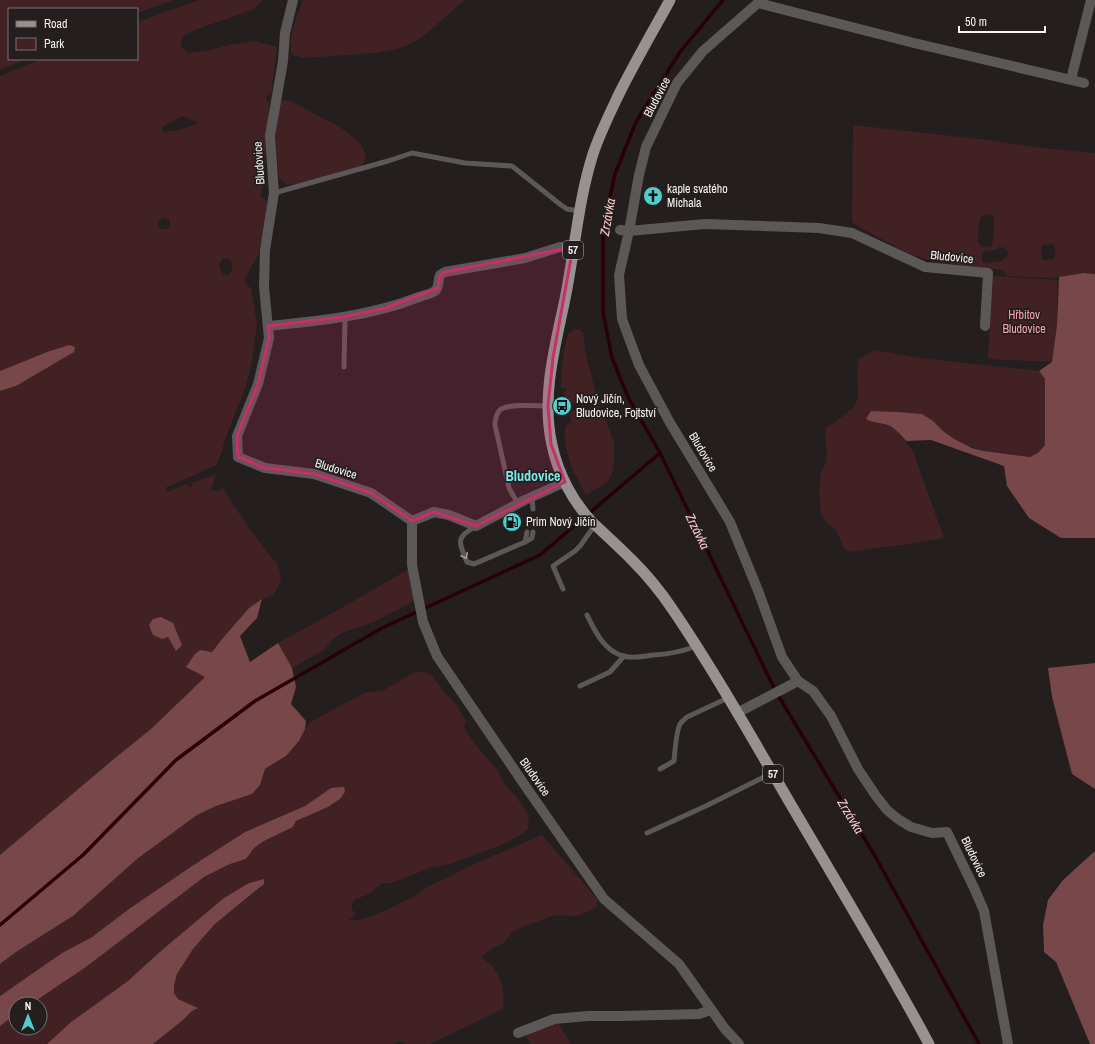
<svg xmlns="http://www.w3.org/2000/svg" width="1095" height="1044" viewBox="0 0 1095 1044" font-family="'Archivo Narrow',sans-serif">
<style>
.green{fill:#412124;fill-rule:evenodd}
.forest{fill:#78474a}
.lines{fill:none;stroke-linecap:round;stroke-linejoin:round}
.stream{stroke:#280107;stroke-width:3.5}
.service{stroke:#5c5858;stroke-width:5}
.minor{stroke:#5c5858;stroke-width:10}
.primary{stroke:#989191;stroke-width:11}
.oneway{stroke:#a29d9d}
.marked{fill:#c72e6a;fill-opacity:0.2;stroke:#c72e6a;stroke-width:3;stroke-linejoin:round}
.labels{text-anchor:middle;stroke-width:3.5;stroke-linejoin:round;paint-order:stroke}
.shield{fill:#241e1e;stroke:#b8b2b2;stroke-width:1}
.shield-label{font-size:11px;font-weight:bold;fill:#f7f2f2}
.street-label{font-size:12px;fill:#f7f2f2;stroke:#241e1e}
.poi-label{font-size:12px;fill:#f7f2f2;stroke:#241e1e;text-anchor:start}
.park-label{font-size:12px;fill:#f8a6ab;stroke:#241e1e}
.water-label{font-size:13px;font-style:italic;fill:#fdcacc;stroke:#241e1e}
.quarter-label{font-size:14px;font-weight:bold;fill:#7be7e7;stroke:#241e1e}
</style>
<rect width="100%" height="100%" fill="#241e1e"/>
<g class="green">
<path d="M0,0H174L137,13V9H9V59H27L0,70Z"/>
<path d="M199,0H263L254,9L198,29L186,34L181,40V47L189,53L206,51L233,44L255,41L277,47L271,96L268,94L266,99L269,104L267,136L261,197L266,200L269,206L258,256L251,267L245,280L246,285L251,288L257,324L252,361L246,386L229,429L217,465L165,488L167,492L187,484L189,487H192V483L216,474L211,491H219L222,486L234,506L257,539L278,565L281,578L279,586L273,595L262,599L249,608L222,639L212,652L200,650L205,677L151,729L115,758L0,855V391L16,386L75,347L69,345L47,352L0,371V76L42,59H137V22ZM184,116L190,120L196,121L197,124L180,130L164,132L162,127L177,119ZM163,218L169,219L170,222L169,227L167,229H161L159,227L158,222ZM224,258C242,259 226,291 219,265L222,259ZM168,637L182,645L175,650Z"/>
<path d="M303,0H465L421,38L404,47L376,53L306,58L292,55C287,38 297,16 303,0Z"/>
<path d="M280,100C283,101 286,100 289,101C297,103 307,110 314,114C329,121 381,145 361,167L305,183L288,185L279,178L276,148V131Z"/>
<path d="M853,125L988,140L1041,148L1095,153V274L1084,273L1054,278L1007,276L1002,270L936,262L910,254L857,226L852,221ZM989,214L994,216V234L992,246L982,247L978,242V228L981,217ZM1052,244L1056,249L1054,259L1043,260L1041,251L1042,245ZM1000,247L1005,248L1008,251V255C1002,263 992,263 982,262V254L985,251L995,250Z"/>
<path d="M992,276L1057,280V325L1052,362L988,359Z"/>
<path d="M575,329H579L583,333L586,355L598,401L591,403H568L566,401L563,393L566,391L565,388H561C561,369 563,352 568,334Z"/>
<path d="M875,350L920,358L1039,371L1045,379V445C1041,450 1038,455 1031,456C1027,458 1021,456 1016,455C994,453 973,450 954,439C946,434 939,427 933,421L872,422L885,424L896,430L913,451L944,538L910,544L877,548L850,552L844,549L836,530L827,523L821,514L819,492L821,472L826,462L827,450L825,438L826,427L834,423L854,407L858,397L857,371L859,359Z"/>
<path d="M600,406L614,442V463L612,473L608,482L586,495C575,474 566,460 565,436C564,431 564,429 567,424L571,423L570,413L572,411Z"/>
<path d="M409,569L414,601L374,622L342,633L333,639L324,650L292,668L278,643L347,605Z"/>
<path d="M423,671L431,675L445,693L456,704L466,721L464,727L474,743L496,768L506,786L514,794L528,814L529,824L528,829L522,834L506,843L464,859L449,864L432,867L410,876L391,883L381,884L369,894L354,900L352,904V909L356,915L349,920H360L375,915L413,897L427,887L449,877L468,867L542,835L598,900L597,907L582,914L572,916L556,915L527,925L512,932L504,943L493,948L481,957C485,960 490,963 493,967C503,979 505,994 503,1009L430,1044H405L398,1041L394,1044H153L183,1020L192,1011L197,1008L178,999L174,993V985L177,974L193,949L215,924L249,896L264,885L190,927L162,950L128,981L71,1022L47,1044H0V1026L16,1014V1028H40V1004H31L86,967L204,877L230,864L246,859L254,848L264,841L293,827L296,821L328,807L340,799L345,792L344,788H331L305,806L245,832L192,866L129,909L92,937L62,953L0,996V964L16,952L73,916L137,859L197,815L260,785L265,769L271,765L286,756L299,741L305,729L310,722L364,693L382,691L393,685L413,673Z"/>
<path d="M558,1023L571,1044H531L524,1034Z"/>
</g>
<g class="forest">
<path d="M1084,273L1095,274V538H1061L1029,518L1007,486L1004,466L931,440L906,441C900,434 894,426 884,424C877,422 873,423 866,419L871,411L897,412L922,414L933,421L943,431L954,439L972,448L984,451L1030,457L1038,453L1045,445V379L1039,371L1052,362L1057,325L1059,277Z"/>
<path d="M69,345L75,347L74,352L16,386L0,391V371L47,352Z"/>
<path d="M262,599L257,618L240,636L250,662L278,643L292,668L296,687L291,704L306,721L305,729L299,741L286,756L271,765L265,769L260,785L252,794L216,806L197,815L137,859L73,916L16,952L0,964V855L115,758L151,729L205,677L186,667L195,654L200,650L212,652L222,639L249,608Z"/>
<path d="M161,617L173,623L182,645L176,651L168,637L162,639L153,635L149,625L153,619Z"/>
<path d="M1095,663V789L1072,774L1052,697L1048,668Z"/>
<path d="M344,787L345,792L340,799L328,807L296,821L293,827L264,841L254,848L246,859L230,864L204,877L86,967L31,1004H16V1014L0,1026V996L62,953L92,937L129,909L192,866L245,832L305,806L331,788Z"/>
<path d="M1095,851V1044H1090L1056,962L1044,952L1043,925L1048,900L1063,880Z"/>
<path d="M264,879V884L249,896L215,924L193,949L177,974L174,985V993L178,999L198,1008L192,1011L183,1020L153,1044H47L71,1022L128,981L162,950L224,898L249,883Z"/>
</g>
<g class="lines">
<g class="stream">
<path d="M723,0L680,52L636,122L615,174L603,228V312L612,358L628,397L660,453L776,692L875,856L979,1044"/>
<path d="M0,925L83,855L176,760L255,701L382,628L540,555L660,453"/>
</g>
<g class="service">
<path d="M274,193L388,161L412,153L465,163L512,166L561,205L567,209L579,211"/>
<path d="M344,367L345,317"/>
<path d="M532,497L533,509"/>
<path d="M518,504L509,488L495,425C495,419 496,414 500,410C509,403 537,406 548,406"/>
<path d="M475,527C455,537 459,543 467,562L474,564L525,542L532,538L533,532"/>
<path d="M525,542L527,532"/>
<path d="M563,589L553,566L575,551L580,546L595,525"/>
<path d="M587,615C595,631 604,651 623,656C633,659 644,656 654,655C669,654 682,652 696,646"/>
<path d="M580,686L610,672L624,656"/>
<path d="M660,769L674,761C675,751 676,732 680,724C682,721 685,719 687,717L728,698"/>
<path d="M647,833L708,805L762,778L772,772"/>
</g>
<g class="minor">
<path d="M293,0L285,33L283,61L270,136L274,193L265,250L264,287L269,338L258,384L237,436L238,457L265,468L314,474L371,493L412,521"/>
<path d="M760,0L758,3L703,51L677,83L646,147L639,175L629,231L619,275L622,319L639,365L669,421L730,522L759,593L782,657L798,681L813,691L831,716L858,769L876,796L887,810L898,819L911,827L932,833L947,832L975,890L984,911L1008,1044"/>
<path d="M758,3L914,43L1084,83"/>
<path d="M1071,79L1091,0"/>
<path d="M620,230L629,231L705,224L819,228L852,233L925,267L988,273L985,326"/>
<path d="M268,326C319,321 371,316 419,297C424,295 432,294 436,290C439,286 438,280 440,275L445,272L525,258L560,247H573"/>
<path d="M412,521V565L423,622L437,656L526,787L604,899L679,964L725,1029L739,1044"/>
<path d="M412,521L434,512L449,515L476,526L525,500L565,482"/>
<path d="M737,713L798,681"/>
<path d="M518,1033L554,1019L588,1016H622L699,1014L711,1010"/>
</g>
<path class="primary" d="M670,0C653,31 635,62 619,94C610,113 600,133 593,154C578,201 575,250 565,299C555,347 541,396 552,445C558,474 573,502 593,523C606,535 619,547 632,560C647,575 661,592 673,610C715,672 752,738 790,803C837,883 885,962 929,1044"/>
</g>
<defs><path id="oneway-chevron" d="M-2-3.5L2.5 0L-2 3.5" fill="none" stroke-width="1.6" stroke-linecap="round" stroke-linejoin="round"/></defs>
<use class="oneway" href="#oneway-chevron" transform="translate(465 556) rotate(64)"/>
<path class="marked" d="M573,247L553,358L548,406L551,444L565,482L476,526L434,512L412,521L371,493L314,474L265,468L238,457L237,436L258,384L269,338L268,326L343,317L385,308L438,288L440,275L445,272Z"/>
<defs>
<g id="church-disc" transform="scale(1)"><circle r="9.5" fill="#52cdcd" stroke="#241e1e"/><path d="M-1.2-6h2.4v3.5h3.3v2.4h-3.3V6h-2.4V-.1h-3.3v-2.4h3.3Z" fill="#111"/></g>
<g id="bus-disc" transform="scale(1)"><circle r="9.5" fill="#52cdcd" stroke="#241e1e"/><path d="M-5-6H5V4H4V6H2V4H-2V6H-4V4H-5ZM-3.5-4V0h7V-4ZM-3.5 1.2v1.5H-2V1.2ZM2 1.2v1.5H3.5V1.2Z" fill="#111"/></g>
<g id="fuel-disc" transform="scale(1)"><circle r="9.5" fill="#52cdcd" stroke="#241e1e"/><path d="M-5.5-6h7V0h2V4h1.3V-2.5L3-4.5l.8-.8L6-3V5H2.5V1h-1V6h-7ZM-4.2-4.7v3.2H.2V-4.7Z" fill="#111"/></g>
</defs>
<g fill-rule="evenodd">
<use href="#church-disc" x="653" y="196"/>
<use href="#bus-disc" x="562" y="406"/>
<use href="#fuel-disc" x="512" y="522"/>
</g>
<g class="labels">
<g class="shield">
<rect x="563" y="241" width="20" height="18" rx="3"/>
<rect x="763" y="765" width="20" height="18" rx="3"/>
</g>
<g class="shield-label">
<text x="573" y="254">57</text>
<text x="773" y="778">57</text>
</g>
<g class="street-label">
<text transform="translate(657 97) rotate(-62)" y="4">Bludovice</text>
<text transform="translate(259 163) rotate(-94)" y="4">Bludovice</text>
<text transform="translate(952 257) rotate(6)" y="4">Bludovice</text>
<text transform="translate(703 452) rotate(59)" y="4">Bludovice</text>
<text transform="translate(336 469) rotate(17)" y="4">Bludovice</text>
<text transform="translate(535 777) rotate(55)" y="4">Bludovice</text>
<text transform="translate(974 857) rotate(64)" y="4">Bludovice</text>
</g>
<g class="poi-label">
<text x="667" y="193">kaple svatého<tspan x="667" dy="14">Michala</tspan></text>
<text x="576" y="403">Nový Jičín,<tspan x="576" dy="14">Bludovice, Fojtství</tspan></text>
<text x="526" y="526">Prim Nový Jičín</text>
</g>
<g class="park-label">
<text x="1024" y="319">Hřbitov<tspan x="1024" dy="14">Bludovice</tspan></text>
</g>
<g class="water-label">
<text transform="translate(607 217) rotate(-80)" y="5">Zrzávka</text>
<text transform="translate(698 531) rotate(64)" y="5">Zrzávka</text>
<text transform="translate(851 816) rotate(59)" y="5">Zrzávka</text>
</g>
<g class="quarter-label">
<text x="533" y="481">Bludovice</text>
</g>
</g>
<rect x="8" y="8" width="130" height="52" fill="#241e1e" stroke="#787373"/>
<rect x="16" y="21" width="20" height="6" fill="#989191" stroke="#787373"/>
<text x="44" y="28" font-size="12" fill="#f7f2f2">Road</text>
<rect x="16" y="38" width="20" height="12" fill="#412124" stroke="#787373"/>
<text x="44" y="48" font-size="12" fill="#f7f2f2">Park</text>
<g transform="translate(28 1016)"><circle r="19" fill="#241e1e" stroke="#787373"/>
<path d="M0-3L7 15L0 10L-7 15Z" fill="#52cdcd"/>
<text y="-6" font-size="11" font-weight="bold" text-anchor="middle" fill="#f7f2f2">N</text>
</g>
<path d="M959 26v6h86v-6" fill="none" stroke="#f7f2f2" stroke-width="2"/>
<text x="965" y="26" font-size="12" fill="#f7f2f2" stroke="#241e1e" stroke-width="3" paint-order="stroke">50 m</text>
</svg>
